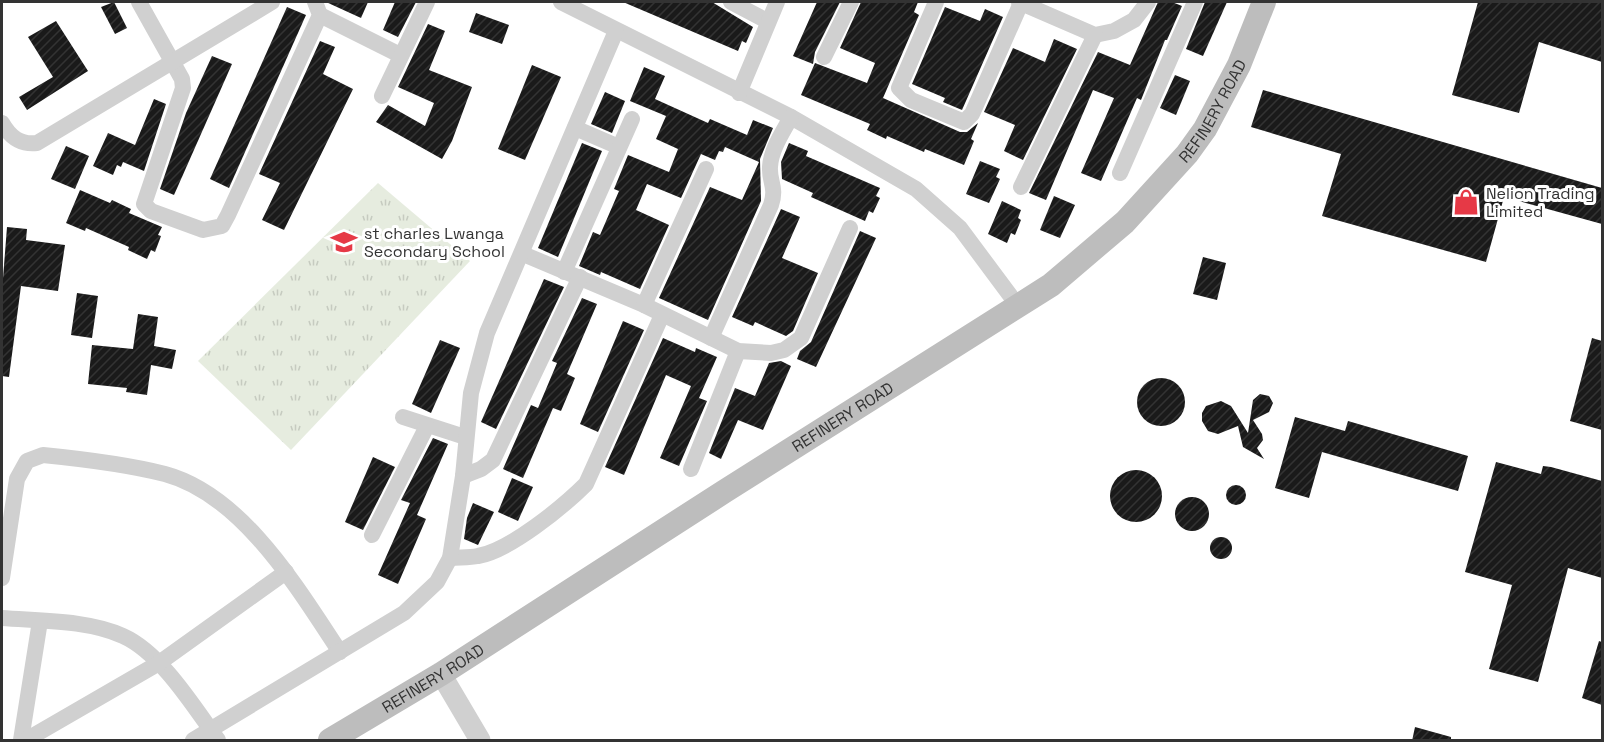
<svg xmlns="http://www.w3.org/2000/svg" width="1604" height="742" viewBox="0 0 1604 742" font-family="'Space Grotesk',sans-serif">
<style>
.grass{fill:url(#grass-tufts)}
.building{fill:url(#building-hatch)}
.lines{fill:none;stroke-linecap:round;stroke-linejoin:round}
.minor{stroke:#d0d0d0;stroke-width:16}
.tertiary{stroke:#d0d0d0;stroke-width:21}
.secondary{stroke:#bdbdbd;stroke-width:24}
.labels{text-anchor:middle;stroke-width:6;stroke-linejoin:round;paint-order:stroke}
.street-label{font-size:16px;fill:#333;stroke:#fff}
.poi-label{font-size:16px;fill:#333;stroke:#fff;text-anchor:start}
</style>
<defs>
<pattern id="grass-tufts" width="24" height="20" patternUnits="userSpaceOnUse" patternTransform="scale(1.5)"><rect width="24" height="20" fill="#e6ecdf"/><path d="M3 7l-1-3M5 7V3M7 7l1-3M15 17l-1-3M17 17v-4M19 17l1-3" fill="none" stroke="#c6cbc0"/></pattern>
<pattern id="building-hatch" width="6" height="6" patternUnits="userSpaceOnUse" patternTransform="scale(1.5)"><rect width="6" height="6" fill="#1a1a1a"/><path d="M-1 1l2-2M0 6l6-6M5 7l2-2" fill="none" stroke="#333"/></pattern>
</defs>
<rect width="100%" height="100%" fill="#fff"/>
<path class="grass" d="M378,183L470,261L291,450L198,361Z"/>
<g class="building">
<path d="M114,2L127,28L115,34L101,7Z"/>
<path d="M326,2H368L361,18Z"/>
<path d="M395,2H416L398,37L383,30Z"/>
<path d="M623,2H712L753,27L746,43L742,41L738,51Z"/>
<path d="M817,2H840L815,52L813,64L793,56Z"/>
<path d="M861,2H918L914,12L919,15L883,98L960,132H967L978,123L971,139L974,141L964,165L925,149L924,152L887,136L886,139L867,130L870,124L801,95L815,63L867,83L875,63L840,48Z"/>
<path d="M1158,2H1172L1182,6L1167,40H1165L1141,100L1137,98L1101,181L1081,173L1114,98L1093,90L1046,200L1029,193L1098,52L1130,65Z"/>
<path d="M1205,2H1227L1203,56L1186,49Z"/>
<path d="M1478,2H1602V62L1539,42L1519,113L1452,95Z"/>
<path d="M287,7L306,15L229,188L210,179Z"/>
<path d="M945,7L980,21L985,9L1003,17L962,110L943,102L945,98L912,84Z"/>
<path d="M476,13L509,25L502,44L469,32Z"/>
<path d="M56,21L88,71L27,110L19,97L53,77L28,37Z"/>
<path d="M428,24L445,31L429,70L472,87L452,141L442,159L376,122L388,105L425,126L434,103L398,87Z"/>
<path d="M1054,39L1077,49L1023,160L1004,151L1015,125L984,112L1013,48L1045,62Z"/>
<path d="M320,41L335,47L323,74L353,89L284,230L262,220L280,183L259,174Z"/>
<path d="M212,56L232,64L174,195L160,189L186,113Z"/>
<path d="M532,65L561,77L525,160L498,149Z"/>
<path d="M644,67L665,76L655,99L708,123L710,119L747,135L753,120L773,128L760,159L761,201L708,320L659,298L710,187L742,200L759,162L725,147L723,152L719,151L715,160L701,154L681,198L647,184L636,210L669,225L640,289L601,272L600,275L579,266L593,232L600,235L619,191L614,189L628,155L669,172L678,149L656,139L666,116L630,101Z"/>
<path d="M1175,75L1190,81L1176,115L1160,108Z"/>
<path d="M1263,90L1602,188V224L1504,197L1486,262L1322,216L1341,154L1251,127Z"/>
<path d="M605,92L625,101L612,133L591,124Z"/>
<path d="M154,99L166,104L144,171L123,162L121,167L117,165L113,175L93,166L108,133L135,145Z"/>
<path d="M582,143L602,151L558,257L538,248Z"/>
<path d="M789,143L808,151L806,156L880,188L876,196L880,198L873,213L869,211L865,221L811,197L813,193L782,179L781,162Z"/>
<path d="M66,146L89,156L75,189L51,179Z"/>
<path d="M980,161L1000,169L996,177L1000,179L989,203L966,194Z"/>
<path d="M80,190L110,203L112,200L131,209L129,213L162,227L158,235L161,236L155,252L151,250L147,259L128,250L129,247L86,228L85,231L66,223Z"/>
<path d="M1054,196L1075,205L1060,238L1040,230Z"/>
<path d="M1002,201L1021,210L1018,218L1021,220L1015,235L1011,233L1007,243L988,234Z"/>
<path d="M781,209L800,217L782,258L818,273L793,331L786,336L755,322L753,326L732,317Z"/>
<path d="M7,227L27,229L26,240L65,245L58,291L21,286L9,377L2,376V291Z"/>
<path d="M860,231L876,238L816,367L797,359L800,351L811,342Z"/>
<path d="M1203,257L1226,263L1217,300L1193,294Z"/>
<path d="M544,279L564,287L496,429L481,422Z"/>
<path d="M77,293L98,296L92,338L71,335Z"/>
<path d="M582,298L597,304L567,374L575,378L561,411L553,408L523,478L503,469L531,405L538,408L557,363L552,361Z"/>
<path d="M138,314L158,317L154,346L176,350L172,369L151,365L147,395L126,392L127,388L88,384L92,345L133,349Z"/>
<path d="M623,321L644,330L598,432L580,424Z"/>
<path d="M663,338L695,352L696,348L717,357L699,398L707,401L679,466L660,458L691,386L666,375L624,475L605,467Z"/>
<path d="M1592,338L1602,341V430L1570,421Z"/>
<path d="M440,340L460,348L431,413L412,404Z"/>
<path d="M781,361L791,366L763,430L738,420L721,459L709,453L735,388L755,396L769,363Z"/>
<circle cx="1161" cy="402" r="24"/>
<path d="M1260,394L1269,396L1273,403L1269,412L1253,420L1262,434L1263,440L1257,448L1264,459L1243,447L1238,426L1218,434L1208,431L1202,421V413L1206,406L1221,401L1231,406L1248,433L1253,400Z"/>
<path d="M1295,417L1345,431L1348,421L1468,456L1458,491L1322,452L1309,498L1275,488Z"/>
<path d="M433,438L448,444L417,515L426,519L398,584L378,575L410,503L401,500Z"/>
<path d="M373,457L395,467L363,530L345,522Z"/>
<path d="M1496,462L1541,474L1543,466L1551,467L1602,481V578L1568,568L1538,682L1489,669L1512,585L1465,572Z"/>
<circle cx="1136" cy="496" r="26"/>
<path d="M512,478L533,487L518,521L498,512Z"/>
<circle cx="1236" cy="495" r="10"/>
<circle cx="1192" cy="514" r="17"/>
<path d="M473,503L494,512L478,545L464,539L467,518Z"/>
<circle cx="1221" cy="548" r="11"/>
<path d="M1599,641L1602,642V705L1582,698Z"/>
<path d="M1415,727L1451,737V741H1412Z"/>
</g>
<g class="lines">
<g class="minor">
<path d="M139,2L182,79L183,88L144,204L151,211L203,230L222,226L228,215L320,15L315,2"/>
<path d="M561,2L791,117L916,189L960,228L1018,306"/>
<path d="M731,2L767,21"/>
<path d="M936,2L899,88L911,100L964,122L972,114L1021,3"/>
<path d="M1019,2L1095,35L1114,31L1134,20L1148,2"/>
<path d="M320,15L400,55"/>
<path d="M824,57L851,2"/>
<path d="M739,93L777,2"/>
<path d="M382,96L427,2"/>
<path d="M2,123C10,137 20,145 37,143L272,2"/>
<path d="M575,128L619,147"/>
<path d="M1120,173L1195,2"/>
<path d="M1021,187L1095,35"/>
<path d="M523,254L644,305L738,351L771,353L784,350L801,338L850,228"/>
<path d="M564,272L632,119"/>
<path d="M644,305L706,169"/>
<path d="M711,338L771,205C777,187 769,182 770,167C771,149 783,132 791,117"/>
<path d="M403,417L465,437"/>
<path d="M691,469L738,351"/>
<path d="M463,476L481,469L493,460L580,277"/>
<path d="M372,535L427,426"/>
<path d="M450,558C459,557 469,558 478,556C509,551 563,507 586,484L662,315"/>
<path d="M2,578L17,479L27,461L43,455C83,459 126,464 165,474C243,495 298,589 340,652"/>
<path d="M2,618C40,621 88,620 123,636C161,653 194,707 218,740"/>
<path d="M21,740L40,621"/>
<path d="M26,740L159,663L286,572"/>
<path d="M193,740L404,613L437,582L450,558L463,476L471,393L487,333L616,31"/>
</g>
<path class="tertiary" d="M441,674L480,740"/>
<path class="secondary" id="s1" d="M330,740L441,674L725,491L1051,285L1125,222L1187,154L1205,129L1239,65L1264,2"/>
</g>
<defs>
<g id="shop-bare" transform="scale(2.07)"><path d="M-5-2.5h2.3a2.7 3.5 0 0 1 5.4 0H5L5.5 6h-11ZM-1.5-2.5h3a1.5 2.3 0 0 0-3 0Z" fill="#e63946" stroke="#fff" stroke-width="2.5" paint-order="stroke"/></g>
<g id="school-bare" transform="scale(2.07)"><path d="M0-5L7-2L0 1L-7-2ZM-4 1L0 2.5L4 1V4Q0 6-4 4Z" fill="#e63946" stroke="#fff" stroke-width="2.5" paint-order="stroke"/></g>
</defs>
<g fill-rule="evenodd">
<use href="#shop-bare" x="1466" y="202"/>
<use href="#school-bare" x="344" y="242"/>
</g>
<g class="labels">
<g class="street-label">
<text dy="6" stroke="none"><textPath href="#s1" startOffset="1092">REFINERY ROAD</textPath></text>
<text dy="6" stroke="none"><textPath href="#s1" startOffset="606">REFINERY ROAD</textPath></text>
<text dy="6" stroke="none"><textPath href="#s1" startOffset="120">REFINERY ROAD</textPath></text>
</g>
<g class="poi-label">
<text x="1486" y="199">Nelion Trading<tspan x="1486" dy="18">Limited</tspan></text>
<text x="364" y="239">st charles Lwanga<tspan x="364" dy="18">Secondary School</tspan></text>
</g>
</g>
<rect width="1604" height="742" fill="none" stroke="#333333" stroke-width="6"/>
</svg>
